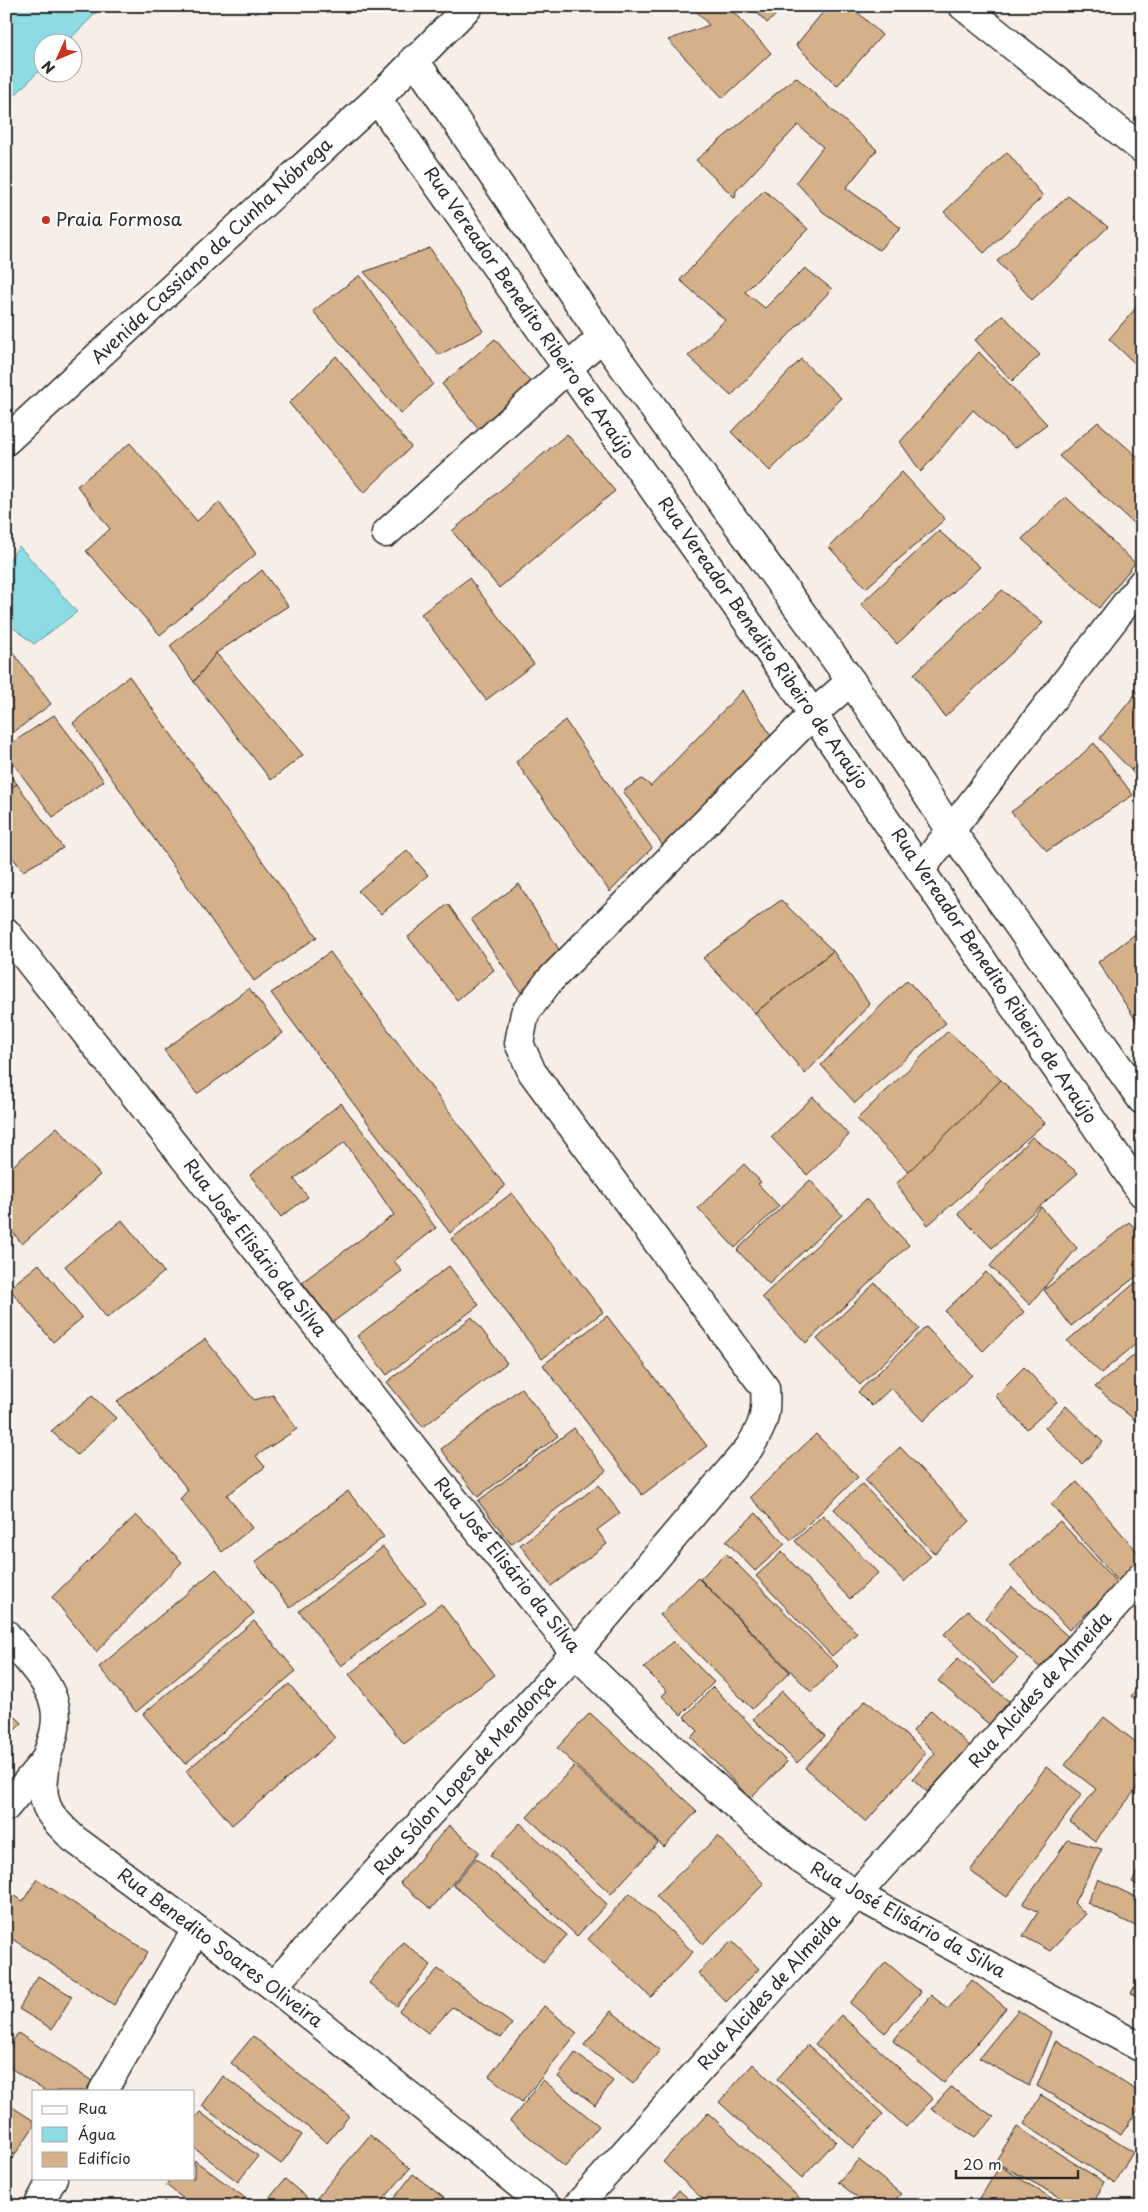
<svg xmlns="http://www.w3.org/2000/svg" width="1148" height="2212" viewBox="0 0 1148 2212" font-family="'Playpen Sans',sans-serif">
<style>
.water{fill:#8bdce5;stroke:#65959b}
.building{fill:#d6b088;stroke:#2b2b2b}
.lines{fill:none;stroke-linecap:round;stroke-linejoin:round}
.minor-casing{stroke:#2b2b2b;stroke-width:31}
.minor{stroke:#fff;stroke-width:28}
.poi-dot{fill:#c8321e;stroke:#fff;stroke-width:2}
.labels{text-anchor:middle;stroke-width:4;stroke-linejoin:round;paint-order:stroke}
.poi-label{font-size:18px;fill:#2b2b2b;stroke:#fff;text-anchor:start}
.street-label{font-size:18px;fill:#2b2b2b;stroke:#fff}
</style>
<rect width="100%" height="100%" fill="#f7efe7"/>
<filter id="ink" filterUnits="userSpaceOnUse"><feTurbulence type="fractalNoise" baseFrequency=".02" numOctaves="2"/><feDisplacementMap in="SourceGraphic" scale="10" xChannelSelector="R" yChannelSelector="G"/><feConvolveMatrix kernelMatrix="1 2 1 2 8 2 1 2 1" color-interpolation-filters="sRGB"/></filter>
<g filter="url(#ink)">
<g class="water">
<path d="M6,6H103L67,42H42V68L6,104Z"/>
<path d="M19,546L77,612L34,644L6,622V564Z"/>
</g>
<g class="building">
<path d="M699,6H728L771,53L723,98L668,40L709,25L696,11Z"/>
<path d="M751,6H786L767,23Z"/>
<path d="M828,6H851L882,35L837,86L796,45Z"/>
<path d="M796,77L877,150L846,188L901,228L879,250L823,212L796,182L823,147L798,125L736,191L735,198L696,160Z"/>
<path d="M1007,152L1043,196L984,253L944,212Z"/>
<path d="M764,190L808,229L745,292L765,308L805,268L832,289L731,396L688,356L725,320L680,280Z"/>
<path d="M1068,196L1108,227L1032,300L997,261Z"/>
<path d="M430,248L483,331L439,355L364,272Z"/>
<path d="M360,275L433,384L401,414L313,311Z"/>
<path d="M1142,301V370L1109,339Z"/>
<path d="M1003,315L1040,355L1012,381L975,340Z"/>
<path d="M495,339L537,390L484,435L442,384Z"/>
<path d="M979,352L1047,424L1015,448L973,410L921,472L900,442Z"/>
<path d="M336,356L411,447L364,493L289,403Z"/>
<path d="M801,359L841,398L770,471L731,432Z"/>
<path d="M1098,422L1142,461V531L1059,456Z"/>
<path d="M567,434L615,491L499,588L452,531Z"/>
<path d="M130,443L197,521L219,502L256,554L160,635L86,551L110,529L77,486Z"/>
<path d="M902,472L945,519L866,588L829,547Z"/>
<path d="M1066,497L1135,563L1099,608L1022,539Z"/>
<path d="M939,531L980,567L897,644L861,604Z"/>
<path d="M262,570L288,606L216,653L194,682L170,646Z"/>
<path d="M469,578L534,664L486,700L421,614Z"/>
<path d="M1002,590L1043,623L945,717L914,674Z"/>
<path d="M6,643L51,704L6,738Z"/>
<path d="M216,653L303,755L271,780L194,682Z"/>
<path d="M129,676L317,937L254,981L73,723Z"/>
<path d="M1142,686V761L1131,770L1100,738Z"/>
<path d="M743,690L773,739L664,847L623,791L642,779L651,786Z"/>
<path d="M54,715L104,781L53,817L6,754V747Z"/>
<path d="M565,720L652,848L610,892L516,762Z"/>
<path d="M1094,743L1133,795L1047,851L1011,812L1059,776Z"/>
<path d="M1142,764V784L1131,770Z"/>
<path d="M6,770L17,784L6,791Z"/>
<path d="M17,784L63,848L23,871L6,849V791Z"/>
<path d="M407,850L428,875L381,914L358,891Z"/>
<path d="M519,884L567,963L524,997L471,919Z"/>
<path d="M781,900L833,951L755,1013L703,958Z"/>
<path d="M448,904L494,970L457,1000L408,937Z"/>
<path d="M1142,929V1014L1135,1019L1098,962Z"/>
<path d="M833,951L870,1004L805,1074L755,1013Z"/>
<path d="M330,952L505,1186L450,1233L271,993Z"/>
<path d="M907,980L946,1023L855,1103L821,1065Z"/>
<path d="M249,988L283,1033L197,1094L164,1050Z"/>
<path d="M1142,1014V1030L1135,1019Z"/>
<path d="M948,1031L1001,1080L909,1172L857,1119Z"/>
<path d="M1001,1080L1045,1123L928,1225L896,1184Z"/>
<path d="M813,1097L849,1135L807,1175L771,1137Z"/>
<path d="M341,1103L436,1228L394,1261L402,1271L333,1322L302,1282L394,1215L345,1142L294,1179L308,1197L281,1217L250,1175Z"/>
<path d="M57,1127L100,1175L22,1244L6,1223V1172Z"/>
<path d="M1032,1137L1078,1173L992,1248L958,1214Z"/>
<path d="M744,1164L761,1182L758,1184L779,1206L735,1248L698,1208Z"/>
<path d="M810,1180L842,1215L769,1284L737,1250Z"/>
<path d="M512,1193L603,1312L542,1359L451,1239Z"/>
<path d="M866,1199L909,1245L806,1343L762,1297Z"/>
<path d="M1041,1207L1077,1248L1030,1305L990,1266Z"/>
<path d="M122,1220L164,1272L107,1318L65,1266Z"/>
<path d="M1129,1222L1142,1235V1272L1071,1326L1044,1290Z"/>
<path d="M39,1264L82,1318L53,1342L9,1288Z"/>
<path d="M449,1266L479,1305L387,1375L357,1336Z"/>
<path d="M986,1272L1024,1312L983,1351L945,1311Z"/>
<path d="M1136,1282L1142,1288V1339L1101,1373L1067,1341Z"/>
<path d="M875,1283L919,1329L860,1385L817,1339Z"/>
<path d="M607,1316L707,1446L642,1495L543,1365Z"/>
<path d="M472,1317L507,1363L423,1427L387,1382Z"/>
<path d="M926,1327L972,1375L923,1421L891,1388L872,1406L858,1392Z"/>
<path d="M205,1339L254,1400L273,1395L297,1429L256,1456L265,1467L227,1495L252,1528L222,1552L180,1499L188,1490L117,1401Z"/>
<path d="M1142,1349V1426L1095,1387Z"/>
<path d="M1024,1367L1057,1402L1027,1429L995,1396Z"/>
<path d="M521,1388L558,1436L478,1497L441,1449Z"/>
<path d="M92,1396L116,1418L77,1455L51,1431Z"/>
<path d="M1066,1406L1103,1442L1082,1464L1045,1428Z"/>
<path d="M574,1428L606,1471L511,1544L478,1501Z"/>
<path d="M816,1434L858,1477L791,1540L750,1497Z"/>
<path d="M900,1447L970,1521L935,1554L865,1480Z"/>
<path d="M1077,1482L1142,1557V1571L1123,1587L1051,1504Z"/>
<path d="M862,1484L931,1556L904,1582L834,1509Z"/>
<path d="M598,1485L620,1513L597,1530L607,1544L551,1586L520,1545Z"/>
<path d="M348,1491L384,1537L290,1608L255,1562Z"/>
<path d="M756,1513L785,1544L755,1571L726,1541Z"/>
<path d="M136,1515L182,1562L96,1652L52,1597Z"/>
<path d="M823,1515L878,1573L850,1599L795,1541Z"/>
<path d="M1060,1521L1118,1584L1069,1630L1010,1566Z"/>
<path d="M383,1547L426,1602L341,1666L299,1611Z"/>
<path d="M782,1552L857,1633L832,1656L756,1576Z"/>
<path d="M726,1553L838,1666L811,1692L700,1579Z"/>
<path d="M216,1569L254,1613L136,1712L99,1667Z"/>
<path d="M698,1578L790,1672L752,1709L660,1615Z"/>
<path d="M1012,1587L1072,1640L1045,1672L985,1618Z"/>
<path d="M441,1604L495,1675L404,1744L349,1674Z"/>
<path d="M968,1610L1018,1658L994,1683L944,1634Z"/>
<path d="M254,1621L296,1671L185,1764L143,1714Z"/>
<path d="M673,1641L714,1682L681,1715L662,1696L667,1691L644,1668Z"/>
<path d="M958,1658L1011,1703L991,1726L938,1681Z"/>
<path d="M289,1684L335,1738L232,1825L186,1771Z"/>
<path d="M1142,1684V1705L1131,1696Z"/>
<path d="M713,1687L787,1762L750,1798L691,1737L698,1731L684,1717Z"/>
<path d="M782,1691L825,1736L797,1763L753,1719Z"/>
<path d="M866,1700L926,1753L866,1822L805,1768Z"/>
<path d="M6,1707L22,1723L6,1739Z"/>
<path d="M931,1710L971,1747L927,1792L913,1779L935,1753L913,1731Z"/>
<path d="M590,1713L697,1811L664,1847L557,1748Z"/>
<path d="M1104,1717L1142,1747V1782L1095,1841L1070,1822L1096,1789L1065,1765Z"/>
<path d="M6,1756L12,1762L6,1768Z"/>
<path d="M574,1766L658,1843L611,1894L527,1817Z"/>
<path d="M1046,1767L1082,1794L1007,1897L970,1871Z"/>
<path d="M520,1823L607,1904L577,1936L490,1855Z"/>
<path d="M449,1825L479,1852L431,1909L400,1883Z"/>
<path d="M718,1836L764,1884L703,1944L656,1896Z"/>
<path d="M1068,1840L1102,1849L1074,1903L1086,1914L1050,1951L1023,1936L1038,1912L1023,1904Z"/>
<path d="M476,1858L567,1935L543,1962L453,1885Z"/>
<path d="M1142,1863V1887L1132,1882Z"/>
<path d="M37,1879L148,1952L114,2005L6,1935V1890L23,1901Z"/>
<path d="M1098,1879L1142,1900V1929L1087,1903Z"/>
<path d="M630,1893L693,1952L651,1997L588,1939Z"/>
<path d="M732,1941L759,1969L726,2002L698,1973Z"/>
<path d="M403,1942L431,1965L397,2006L369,1983Z"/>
<path d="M886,1962L921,1992L885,2033L850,2003Z"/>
<path d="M438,1969L512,2024L501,2038L453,2007L428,2033L399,2011Z"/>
<path d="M1142,1973V1999L1131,1993Z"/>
<path d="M38,1976L72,1996L52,2029L19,2009Z"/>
<path d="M972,1980L1006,2008L944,2083L893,2041L931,1995L948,2009Z"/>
<path d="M544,2006L577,2033L522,2102L489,2076Z"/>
<path d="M1018,2010L1051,2032L1029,2086L979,2058Z"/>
<path d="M611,2011L660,2050L633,2084L584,2045Z"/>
<path d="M841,2015L933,2099L906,2127L815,2044Z"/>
<path d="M18,2033L92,2081L85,2091H45L6,2065V2052Z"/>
<path d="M253,2036L349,2116L327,2143L231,2063Z"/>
<path d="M1056,2040L1142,2094V2104L1121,2135L1037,2086Z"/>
<path d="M808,2045L883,2114L853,2148L777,2079Z"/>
<path d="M575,2053L613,2081L595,2105L558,2077Z"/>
<path d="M753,2064L836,2141L802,2178L719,2102Z"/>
<path d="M223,2076L302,2135L281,2164L202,2106Z"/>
<path d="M543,2080L599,2126L565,2167L510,2121Z"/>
<path d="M951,2087L994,2117L975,2137L931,2109Z"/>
<path d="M1041,2095L1133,2152L1115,2183L1024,2124Z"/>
<path d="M6,2103L34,2121V2126L12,2159L6,2156Z"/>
<path d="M200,2112L258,2156L238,2182L194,2148V2119Z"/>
<path d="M708,2113L808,2206H710L663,2162Z"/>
<path d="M1017,2127L1104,2182L1092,2206H1077L995,2162Z"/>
<path d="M370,2135L410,2168L378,2206H310Z"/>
<path d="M194,2160L256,2206H193L166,2185L171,2178H194Z"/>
<path d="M859,2160L901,2194L888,2206H868L838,2182Z"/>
<path d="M1000,2166L1064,2206H991L980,2198Z"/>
<path d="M413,2174L444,2198L438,2206H388Z"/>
<path d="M285,2179L307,2198L301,2206H275L268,2200Z"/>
<path d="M679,2190L696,2206H665Z"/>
<path d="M6,2196L15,2203L13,2206H6Z"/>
<path d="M164,2201L172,2206H161Z"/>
</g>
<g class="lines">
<g class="minor-casing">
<g id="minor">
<path d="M963,6L1142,149"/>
<path d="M414,59L602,337L851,681L950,829L1142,1100"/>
<path d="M377,99L813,714L1142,1193"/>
<path d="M6,441L377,99L469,6"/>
<path d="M386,533L602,337"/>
<path d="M921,869L1142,583"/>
<path d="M6,932L575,1653L675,1751L760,1827L803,1861L857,1895L1142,2048"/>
<path d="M6,1634C23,1656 50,1680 55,1707C58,1725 53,1739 47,1755C45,1762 45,1770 44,1778C40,1808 54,1820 74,1839L273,1986L546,2206"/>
<path d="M6,1807L46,1759"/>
<path d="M273,1986L575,1653L749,1448C763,1426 767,1415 765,1388L532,1072L519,1043L525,1013L549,981L813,714L851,681"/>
<path d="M103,2091L196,1930"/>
<path d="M38,2206L53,2178"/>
<path d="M577,2206L1142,1576"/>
</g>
</g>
<use href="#minor" class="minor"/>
</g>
</g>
<circle class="poi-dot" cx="46" cy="220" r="5"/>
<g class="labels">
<g class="poi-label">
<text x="56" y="226">Praia Formosa</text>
</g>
<g class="street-label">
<text transform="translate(212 251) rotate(-43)" y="6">Avenida Cassiano da Cunha Nóbrega</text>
<text transform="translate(529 313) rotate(55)" y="6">Rua Vereador Benedito Ribeiro de Araújo</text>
<text transform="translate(763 643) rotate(55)" y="6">Rua Vereador Benedito Ribeiro de Araújo</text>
<text transform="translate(994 976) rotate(56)" y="6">Rua Vereador Benedito Ribeiro de Araújo</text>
<text transform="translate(255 1248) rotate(52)" y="6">Rua José Elisário da Silva</text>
<text transform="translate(507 1565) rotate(51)" y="6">Rua José Elisário da Silva</text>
<text transform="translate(1040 1690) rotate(-48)" y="6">Rua Alcides de Almeida</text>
<text transform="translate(465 1775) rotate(-48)" y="6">Rua Sólon Lopes de Mendonça</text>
<text transform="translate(908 1920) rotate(29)" y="6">Rua José Elisário da Silva</text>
<text transform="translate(220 1948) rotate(37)" y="6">Rua Benedito Soares Oliveira</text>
<text transform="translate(769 1992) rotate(-48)" y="6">Rua Alcides de Almeida</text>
</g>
</g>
<rect width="1148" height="2212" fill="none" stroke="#fff" stroke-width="25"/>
<rect x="12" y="12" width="1123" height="2187" fill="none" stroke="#2b2b2b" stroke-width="2" filter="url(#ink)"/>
<rect x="32" y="2090" width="162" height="90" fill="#ffffff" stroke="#aaaaaa"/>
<rect x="42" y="2106" width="25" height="8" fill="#ffffff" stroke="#aaaaaa"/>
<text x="78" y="2114" font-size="15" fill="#2b2b2b">Rua</text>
<rect x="42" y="2127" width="25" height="15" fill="#8bdce5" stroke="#aaaaaa"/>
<text x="78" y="2140" font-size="15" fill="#2b2b2b">Água</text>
<rect x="42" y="2152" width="25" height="15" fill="#d6b088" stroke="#aaaaaa"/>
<text x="78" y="2164" font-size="15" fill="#2b2b2b">Edifício</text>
<g transform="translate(58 58) rotate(226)"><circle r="24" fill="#ffffff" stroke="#aaaaaa"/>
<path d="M0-4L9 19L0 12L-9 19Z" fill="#c8321e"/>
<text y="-8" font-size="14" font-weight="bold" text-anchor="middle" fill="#2b2b2b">N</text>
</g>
<path d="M956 2170v8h122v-8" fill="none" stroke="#2b2b2b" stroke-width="2.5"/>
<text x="963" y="2170" font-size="15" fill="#2b2b2b" stroke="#ffffff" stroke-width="4" paint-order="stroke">20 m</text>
</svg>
